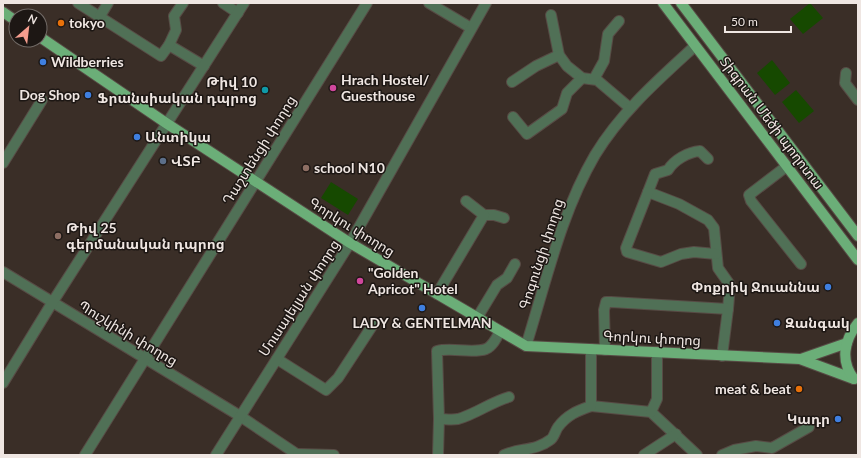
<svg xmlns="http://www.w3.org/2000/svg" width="861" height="458" viewBox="0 0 861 458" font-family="Lato,'Noto Sans Armenian',sans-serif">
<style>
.green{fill:#164900}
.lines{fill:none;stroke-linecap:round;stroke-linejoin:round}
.minor-casing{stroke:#574b45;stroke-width:12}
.major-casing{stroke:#574b45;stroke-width:12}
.minor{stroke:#507056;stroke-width:10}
.major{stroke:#6bae78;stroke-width:10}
.food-dot{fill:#e8710a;stroke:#1d1714;stroke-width:1.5}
.shop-dot{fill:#3f7fe0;stroke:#1d1714;stroke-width:1.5}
.hotel-dot{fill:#d1479c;stroke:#1d1714;stroke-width:1.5}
.culture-dot{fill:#0f9aa8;stroke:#1d1714;stroke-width:1.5}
.service-dot{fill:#5c6f8a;stroke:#1d1714;stroke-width:1.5}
.education-dot{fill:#8d6e63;stroke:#1d1714;stroke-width:1.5}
.labels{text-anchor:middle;stroke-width:3;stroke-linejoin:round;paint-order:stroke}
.poi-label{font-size:14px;font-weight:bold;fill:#efe6e2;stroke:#1d1714;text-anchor:start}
.street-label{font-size:14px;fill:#efe6e2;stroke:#1d1714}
</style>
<rect width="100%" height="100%" fill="#3a2e27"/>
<g class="green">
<path d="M810,3L823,18L803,34L790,19Z"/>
<path d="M772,60L790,83L775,95L757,73Z"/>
<path d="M796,90L814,111L799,123L782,102Z"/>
<path d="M331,182L358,199L348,215L321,198Z"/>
</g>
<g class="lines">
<g class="minor-casing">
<g id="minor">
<path d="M78,3L161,56L169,45L204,66"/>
<path d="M223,3L238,13"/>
<path d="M429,3L471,28"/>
<path d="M551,15L559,55L567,66L582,78L597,80L630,108"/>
<path d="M100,16L108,3"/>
<path d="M169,45L176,30L174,16L183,3"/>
<path d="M846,73L845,83L858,100"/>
<path d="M594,79L604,61L608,34L619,21"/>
<path d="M512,82L536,66L559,55"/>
<path d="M513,117L527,134L562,109L567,93L582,78"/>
<path d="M708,159L700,151C688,152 674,160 668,170L655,174L648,192L679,204L708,220L714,228L718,268L730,285L728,309"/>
<path d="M3,163L42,100"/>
<path d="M787,166L749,195L751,201L801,264"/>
<path d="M648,192L626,248L627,252L661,262L681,254L694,252L716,254"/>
<path d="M484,215H494L504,218"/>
<path d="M3,272L240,416L298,455"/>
<path d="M437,294L484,215L466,201"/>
<path d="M477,318L497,285L507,278L515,264"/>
<path d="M526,346C546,282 561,213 595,155C621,112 659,79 695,46"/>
<path d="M605,350L604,310L606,302H611L728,309L722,356"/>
<path d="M277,359L326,390L338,378L374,323"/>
<path d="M3,383L52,303L244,3"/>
<path d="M591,406L651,412L697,455"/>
<path d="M651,412L657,399V352"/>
<path d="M439,419L437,351C452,347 472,354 486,349C493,346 497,337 500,331"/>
<path d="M298,454L334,455"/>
<path d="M85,455L367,3"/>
<path d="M216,455L350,243L486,3"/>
<path d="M438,455L439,419C445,419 452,420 458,419C476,414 491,402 509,397"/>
<path d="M504,455C519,448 536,451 550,440C554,438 555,431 558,427C567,415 577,411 591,406V349"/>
<path d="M644,455L676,434"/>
<path d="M722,455L734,450L756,446L772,448L809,427"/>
</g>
</g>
<g class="major-casing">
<g id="major">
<path d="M663,3L858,260"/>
<path d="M681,3L858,236"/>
<path d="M3,12L16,21"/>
<path d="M40,37L166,123L350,243L526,346L800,359L854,379"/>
<path d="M801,359L847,343"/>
<path d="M854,379C840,361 844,340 858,323"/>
</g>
</g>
<use href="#minor" class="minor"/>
<use href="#major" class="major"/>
</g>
<g class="food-dot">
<circle cx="61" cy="23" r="4"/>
<circle cx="799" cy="389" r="4"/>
</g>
<g class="shop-dot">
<circle cx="43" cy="62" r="4"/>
<circle cx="88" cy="95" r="4"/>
<circle cx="137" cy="137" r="4"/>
<circle cx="828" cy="287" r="4"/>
<circle cx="422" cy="308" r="4"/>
<circle cx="777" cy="323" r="4"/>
<circle cx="838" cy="419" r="4"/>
</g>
<g class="hotel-dot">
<circle cx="333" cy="88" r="4"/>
<circle cx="360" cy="281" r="4"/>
</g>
<circle class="culture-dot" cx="265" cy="90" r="4"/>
<circle class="service-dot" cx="163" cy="161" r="4"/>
<g class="education-dot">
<circle cx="306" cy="168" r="4"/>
<circle cx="58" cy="236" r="4"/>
</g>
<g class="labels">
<g class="poi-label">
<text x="69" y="28">tokyo</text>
<text x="51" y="67">Wildberries</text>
<text x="341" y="85">Hrach Hostel/<tspan x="341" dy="16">Guesthouse</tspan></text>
<text x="257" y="87" text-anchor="end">Թիվ 10<tspan x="257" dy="16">Ֆրանսիական դպրոց</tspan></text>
<text x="80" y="100" text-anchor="end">Dog Shop</text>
<text x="145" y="142">Անտիկա</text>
<text x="171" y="166">ՎՏԲ</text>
<text x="314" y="173">school N10</text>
<text x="66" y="233">Թիվ 25<tspan x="66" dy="16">գերմանական դպրոց</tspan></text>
<text x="368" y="278">"Golden<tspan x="368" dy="16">Apricot" Hotel</tspan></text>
<text x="820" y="292" text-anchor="end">Փոքրիկ Ջուաննա</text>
<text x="422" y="328" text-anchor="middle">LADY &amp; GENTELMAN</text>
<text x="785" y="328">Զանգակ</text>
<text x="791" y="394" text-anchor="end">meat &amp; beat</text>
<text x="830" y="424" text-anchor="end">Կադր</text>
</g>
<g class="street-label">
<text transform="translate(772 123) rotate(53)" y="5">Տիգրան Մեծի պողոտա</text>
<text transform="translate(259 150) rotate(-58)" y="5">Դաշտենցի փողոց</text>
<text transform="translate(352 227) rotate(32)" y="5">Գորկու փողոց</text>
<text transform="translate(541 254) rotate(-72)" y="5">Գոգունցի փողոց</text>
<text transform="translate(299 298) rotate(-57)" y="5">Մուսայելյան փողոց</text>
<text transform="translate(128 333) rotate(31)" y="5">Պուշկինի փողոց</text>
<text transform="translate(652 338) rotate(3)" y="5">Գորկու փողոց</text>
</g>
</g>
<rect width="861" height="458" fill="none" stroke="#efe6e2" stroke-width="8"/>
<g transform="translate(28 28) rotate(28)"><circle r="19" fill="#1d1714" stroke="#716a66"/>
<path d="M0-3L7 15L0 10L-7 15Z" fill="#f59d8e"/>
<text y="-6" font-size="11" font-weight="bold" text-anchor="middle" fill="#efe6e2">N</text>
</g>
<path d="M725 26v6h66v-6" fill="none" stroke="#efe6e2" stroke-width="2"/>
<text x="731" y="26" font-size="12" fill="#efe6e2" stroke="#1d1714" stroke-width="3" paint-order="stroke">50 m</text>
</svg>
